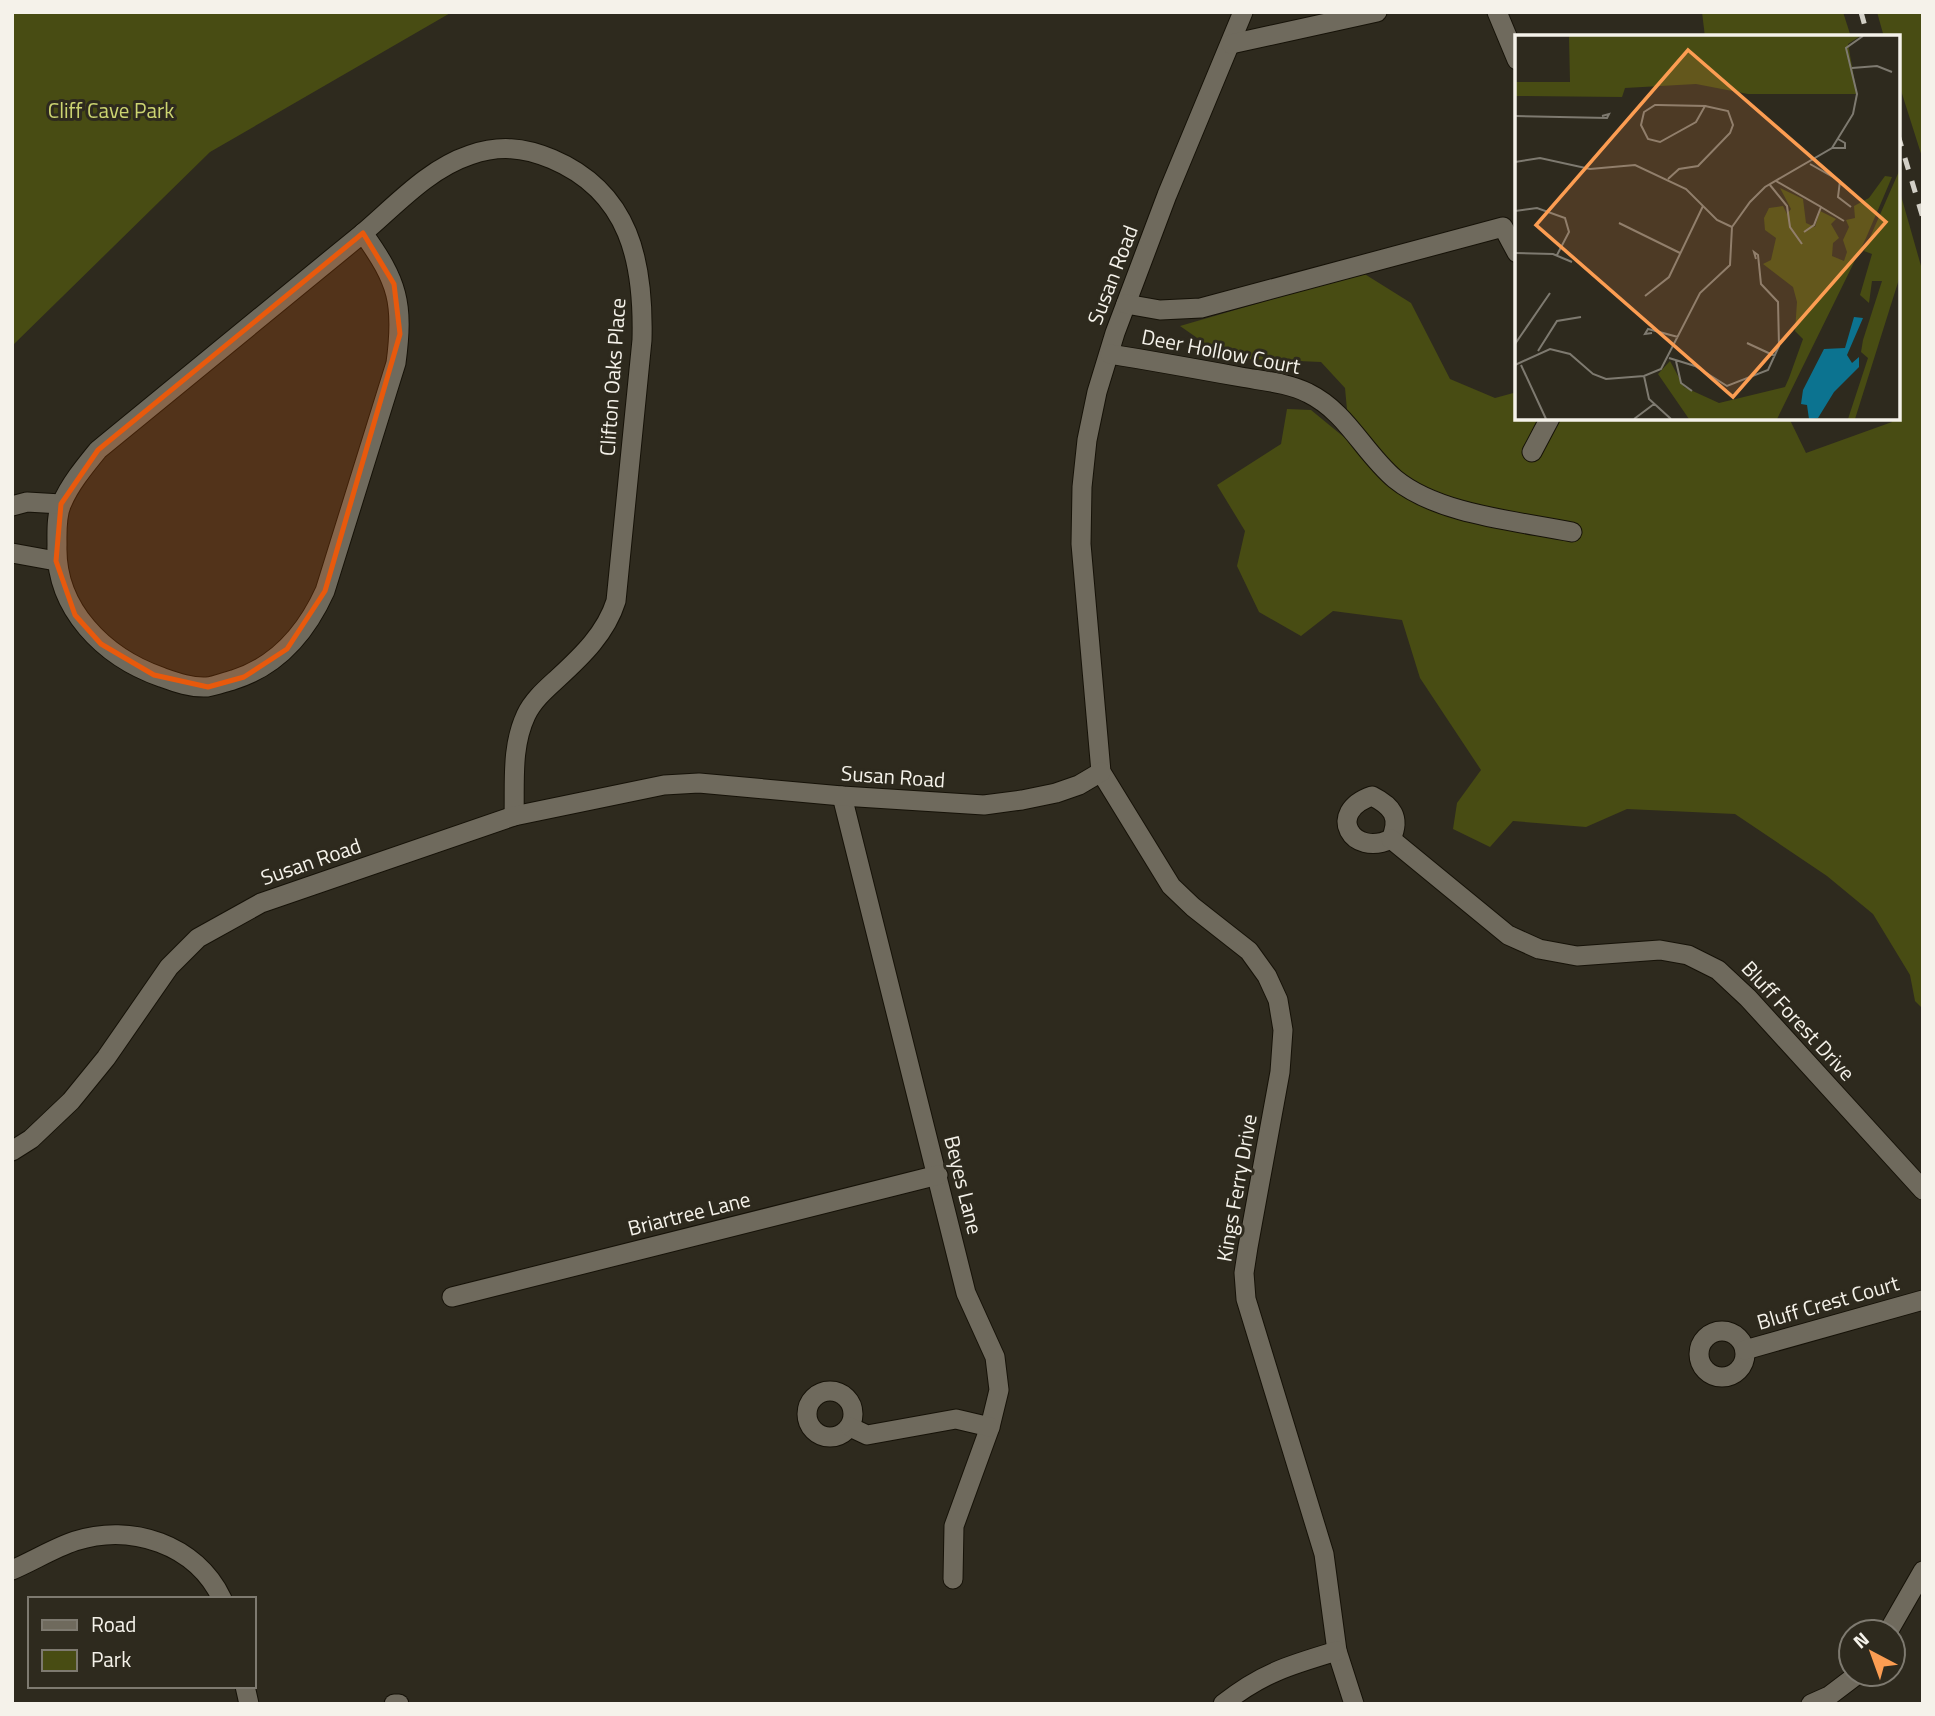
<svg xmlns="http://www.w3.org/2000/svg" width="1935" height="1716" viewBox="0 0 1935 1716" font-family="'Titillium Web',sans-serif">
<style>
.green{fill:#484c13}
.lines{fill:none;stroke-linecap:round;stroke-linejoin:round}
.minor-casing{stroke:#161208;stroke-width:21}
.minor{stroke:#6f6a5d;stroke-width:19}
.rail{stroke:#d2cfc6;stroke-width:5;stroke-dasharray:12 12;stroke-linecap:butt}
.marked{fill:#e8590c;fill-opacity:0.2;stroke:#e8590c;stroke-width:5;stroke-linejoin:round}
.labels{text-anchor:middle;stroke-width:6;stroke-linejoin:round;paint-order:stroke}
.park-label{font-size:21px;fill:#ccd471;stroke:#2e2a1e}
.street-label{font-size:21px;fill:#f5f2ea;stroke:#2e2a1e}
.inset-road{fill:none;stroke:#7e7a70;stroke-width:2}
.view{fill:#fc9d52;fill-opacity:0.15;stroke:#fc9d52;stroke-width:3.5}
.inset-edge{fill:none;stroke:#f5f2ea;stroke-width:3.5}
</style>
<rect width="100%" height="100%" fill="#2e2a1e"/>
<g class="green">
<path d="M12,12H452L210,152L12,346Z"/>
<path d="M1702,12H1843L1851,37H1705Z"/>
<path d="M1877,12H1923V160L1898,81V37H1884Z"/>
<path d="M1898,185L1923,273V1009L1915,1001L1910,975L1873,914L1827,876L1735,814L1627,809L1586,827L1513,821L1490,847L1453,829L1457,803L1481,770L1420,678L1402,620L1333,611L1301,636L1259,612L1237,566L1245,531L1217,485L1281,444L1287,409L1311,410L1350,442L1345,388L1321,362L1226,358L1180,326L1363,273L1411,303L1450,379L1495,398L1517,392V418H1789L1806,453L1892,422V418H1898Z"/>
</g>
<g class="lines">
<g class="minor-casing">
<g id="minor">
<path d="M1243,12L1167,195L1115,333L1097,392L1087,440L1082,487L1081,544L1101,772L1171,886L1193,907L1249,951L1267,976L1278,1000L1283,1030L1280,1072L1248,1247L1244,1273L1246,1299L1324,1554L1337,1651L1354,1704"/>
<path d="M1497,12L1517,60"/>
<path d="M1231,44L1377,12"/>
<path d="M363,233C398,282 404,303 396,363L325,591C306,633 278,666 233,680C225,682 215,686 207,687C191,688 175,682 161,677C104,657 55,609 57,545C57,532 56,515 62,503C70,484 85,466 98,450Z"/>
<path d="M363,233C396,205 428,169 470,155C499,145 523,147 552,159C630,192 644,262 642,340L616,601C606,633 582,656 558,678C546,689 533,700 526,715C511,747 515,782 514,816"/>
<path d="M1126,304L1160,310L1201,308L1503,227L1517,253"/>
<path d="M1110,354C1153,361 1197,369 1241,377C1263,381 1289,383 1308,393C1347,412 1363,452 1395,479C1439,515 1518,521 1572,532"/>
<path d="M1532,452L1550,418"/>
<path d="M12,506L27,502L61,504"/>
<path d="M12,553L56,561"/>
<path d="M842,796L966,1293L995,1357L999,1390L990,1427L954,1526L953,1579"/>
<path d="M1372,796C1392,806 1401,817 1391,839C1352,858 1325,812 1372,796Z"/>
<path d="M1391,839L1508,935L1539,949L1577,956L1660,950L1688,955L1718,970L1748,998L1923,1190"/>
<path d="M12,1151L31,1139L71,1101L106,1058L169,967L198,938L261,903L514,816L664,785L699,783L842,796L984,805L1022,800L1056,793L1079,785L1101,772"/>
<path d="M452,1297L938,1175"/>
<circle cx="1722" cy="1354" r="23"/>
<path d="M1745,1350L1923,1300"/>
<circle cx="830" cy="1414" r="23"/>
<path d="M850,1427L867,1435L956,1419L990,1427"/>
<path d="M12,1570C33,1561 54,1548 75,1541C131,1523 196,1544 222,1599"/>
<path d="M1888,1632L1923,1571"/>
<path d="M245,1686L249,1704"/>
<path d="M394,1704H399"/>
<path d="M1223,1704C1262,1673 1290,1665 1337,1651"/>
<path d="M1811,1704L1829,1696L1858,1674"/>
</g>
</g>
<use href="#minor" class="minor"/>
<g class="rail">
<path d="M1861,12L1868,37"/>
<path d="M1898,135L1923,218"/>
</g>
</g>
<path class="marked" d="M363,233L394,284L400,334L325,591L287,649L244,677L208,687L154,675L101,644L75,615L56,561L61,504L98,450Z"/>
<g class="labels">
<g class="park-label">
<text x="111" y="118">Cliff Cave Park</text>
</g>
<g class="street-label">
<text transform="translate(1113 275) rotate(-69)" y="7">Susan Road</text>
<text transform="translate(1221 352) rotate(11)" y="7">Deer Hollow Court</text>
<text transform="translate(613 377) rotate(-86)" y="7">Clifton Oaks Place</text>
<text transform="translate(893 777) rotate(4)" y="7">Susan Road</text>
<text transform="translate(311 862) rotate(-19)" y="7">Susan Road</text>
<text transform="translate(1798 1021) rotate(47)" y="7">Bluff Forest Drive</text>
<text transform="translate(963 1185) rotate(76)" y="7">Beyes Lane</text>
<text transform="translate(1237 1188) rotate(-80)" y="7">Kings Ferry Drive</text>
<text transform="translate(689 1214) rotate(-14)" y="7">Briartree Lane</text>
<text transform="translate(1828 1303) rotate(-16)" y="7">Bluff Crest Court</text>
</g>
</g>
<g transform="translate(1515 35)">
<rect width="385" height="385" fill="#2e2a1e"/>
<path d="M54,1H345L333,9L342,59H233L181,49L110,53L107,62L0,61V47H55ZM385,134V241L340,384H333L353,323L346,317L348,305L367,246H357L354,268L345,260L357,219L349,216ZM370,141L377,142L351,203L262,384H174L143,339L155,326L169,352L204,368L270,352L274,343L288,304L280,296L282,267L278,252L248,229L256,225L261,203L250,195L249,183L254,173L268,171L272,179L276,174L265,153L288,164L291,188L300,192L305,176L321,184L316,189L324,203L318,208L317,221L329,226L332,217L328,205L334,192L331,185L340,183L339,171L354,163Z" fill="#484c13"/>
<path d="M339,282L348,283L332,320L337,328L344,322V332L319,357L303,383L294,384L292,370L286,369L288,355L309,314L330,313Z" fill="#0c7390"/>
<path class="inset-road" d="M337,33L362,31L377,37M140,70H143L190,71L181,87L145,107L133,104L126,90L129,77ZM0,81L92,83L94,79L87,81M317,113H330V108L323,104M0,127L25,123L75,134L120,130L171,154L202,185L217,192M295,129L325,146L323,162L336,172M153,144L164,134L183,131L215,98L218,90L213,76L190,71M261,146L306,172L299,190L289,197M255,150L272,171L275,192L287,209M306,172L329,186M0,176L22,173L50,183L54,197L42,220M104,188L165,218M0,218L38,219L57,227M130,261L154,242L188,171M137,298L130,299L133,294L163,302M232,308L260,321M0,309L35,258M23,316L42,286L66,282M154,323L180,331L212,351L253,335L264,311L263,267L246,249L243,220L239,217L241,224M161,326L166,348L177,356M0,330L35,314L55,319L78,339L91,344L129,341L146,334L185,258L215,230L217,192L235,167L250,152L317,113L338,79L342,59L331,13L348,1M6,330L31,384M129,341L134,364L156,384M119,384L139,369"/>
<path class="view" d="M173,15L371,187L218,362L21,190Z"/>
<rect width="385" height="385" class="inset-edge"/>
</g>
<rect width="1935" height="1716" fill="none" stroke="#f5f2ea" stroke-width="28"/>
<rect x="28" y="1597" width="228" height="91" fill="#2e2a1e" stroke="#7e7a70" stroke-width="2"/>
<rect x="42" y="1620" width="35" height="10" fill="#6f6a5d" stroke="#7e7a70" stroke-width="2"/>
<text x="91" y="1632" font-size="21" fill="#f5f2ea">Road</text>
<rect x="42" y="1650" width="35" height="21" fill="#484c13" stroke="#7e7a70" stroke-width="2"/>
<text x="91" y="1667" font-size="21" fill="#f5f2ea">Park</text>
<g transform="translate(1872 1653) rotate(319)"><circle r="33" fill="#2e2a1e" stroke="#7e7a70" stroke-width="2"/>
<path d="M0-5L12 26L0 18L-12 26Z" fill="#fc9d52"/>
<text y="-10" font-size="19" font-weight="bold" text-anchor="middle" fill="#f5f2ea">N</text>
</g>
</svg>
